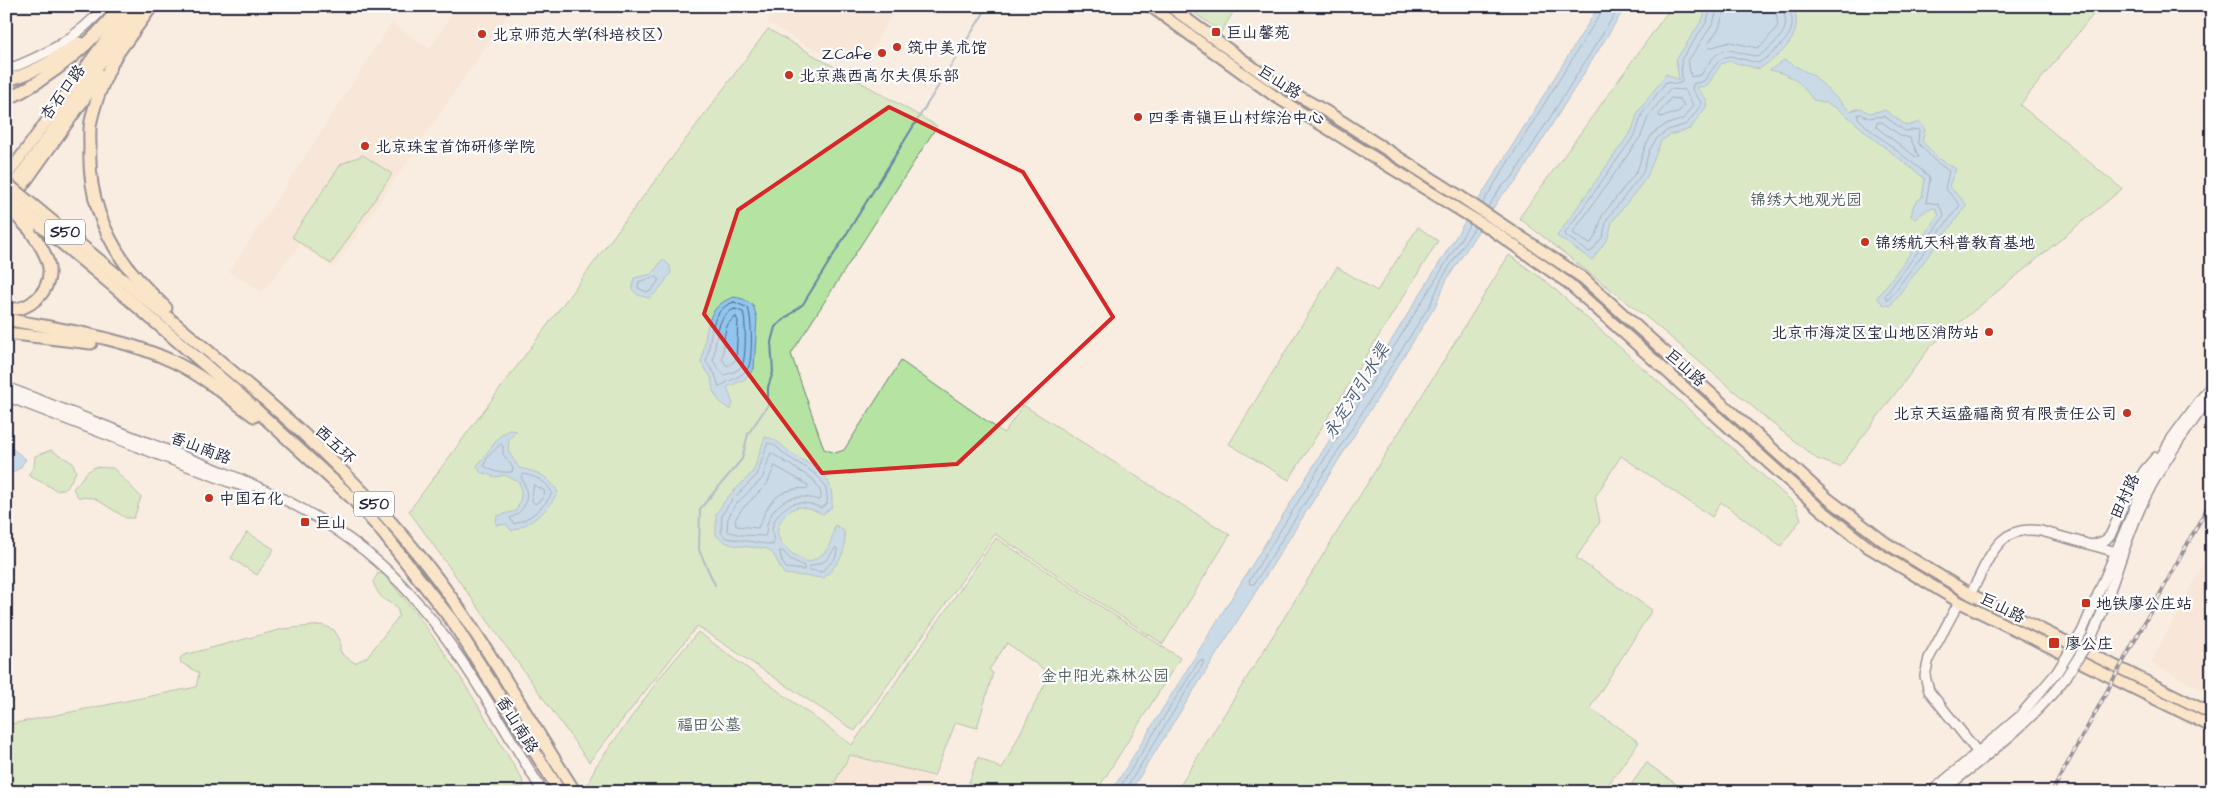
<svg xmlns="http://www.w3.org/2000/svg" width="2218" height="798" viewBox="0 0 2218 798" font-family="'Architects Daughter','LXGW WenKai TC',sans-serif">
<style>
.built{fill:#f5e1cc}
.green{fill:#b4e3a2;stroke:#6b826e}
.water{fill:#90c5ee;stroke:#6484a6}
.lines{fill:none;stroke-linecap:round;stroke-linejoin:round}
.shore{stroke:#4e6383;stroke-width:1}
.stream{stroke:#6484a6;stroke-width:2}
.secondary-casing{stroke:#22223b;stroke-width:12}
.primary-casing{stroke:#22223b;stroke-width:14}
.highway-casing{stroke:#22223b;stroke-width:15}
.secondary{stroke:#fff;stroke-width:9}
.primary{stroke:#fddcac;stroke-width:10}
.highway{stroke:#fddcac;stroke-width:11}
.rail-casing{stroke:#22223b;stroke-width:4}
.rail{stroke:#fff;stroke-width:2;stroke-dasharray:5.5;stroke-linecap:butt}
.secondary-bridge-casing{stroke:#22223b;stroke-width:12;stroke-linecap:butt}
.highway-bridge-casing{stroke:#22223b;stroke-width:15;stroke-linecap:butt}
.secondary-bridge{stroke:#fff;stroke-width:9}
.highway-bridge{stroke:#fddcac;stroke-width:11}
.marked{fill:none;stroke:#d62828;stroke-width:4;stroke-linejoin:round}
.poi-dot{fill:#c8321e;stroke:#fff;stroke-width:2}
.labels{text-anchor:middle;stroke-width:4.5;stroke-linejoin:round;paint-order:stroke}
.shield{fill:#fff;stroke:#646476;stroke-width:1}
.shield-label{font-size:15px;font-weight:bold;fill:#22223b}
.poi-label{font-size:16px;fill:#22223b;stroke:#fff;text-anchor:start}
.street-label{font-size:16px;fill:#22223b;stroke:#fff}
.park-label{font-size:16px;fill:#4e5c5a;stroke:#fff}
.water-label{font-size:18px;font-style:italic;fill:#485b7a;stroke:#fff}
</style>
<rect width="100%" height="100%" fill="#f9ede1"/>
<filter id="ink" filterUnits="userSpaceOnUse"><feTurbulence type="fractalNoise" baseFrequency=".02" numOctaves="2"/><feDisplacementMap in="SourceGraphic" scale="10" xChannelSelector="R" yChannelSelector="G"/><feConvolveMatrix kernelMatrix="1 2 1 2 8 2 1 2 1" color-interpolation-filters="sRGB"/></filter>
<g filter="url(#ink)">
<g class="built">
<path d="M457,6H514L334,269L300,245L262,293L229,272L392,22L429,48Z"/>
<path d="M778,6H898L869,54H828L805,45L767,22Z"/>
<path d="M2212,547V695L2150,663Z"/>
<path d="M850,755L934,776L930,792H829Z"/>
</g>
<g class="green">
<path d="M1185,6H1237L1221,32Z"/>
<path d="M1672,6H2100L2020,105L2122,189L1931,346L1840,467L1817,459L1773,424L1650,320L1519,218Z"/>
<path d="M768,29L937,126L791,354L824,449L835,453L844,450L901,361L1004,433L1023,405L1230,535L1163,644L995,534L855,731L697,626L589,762L409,511Z"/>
<path d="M363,155L392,174L331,264L292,237L341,164Z"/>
<path d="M1418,227L1438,241L1289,480L1229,444L1337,267L1377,291Z"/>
<path d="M1509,255L1548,283L1796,505L1801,519L1781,546L1721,502L1712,517L1621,456L1595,497L1600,522L1576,558L1652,610L1590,708L1639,742L1603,792H1176Z"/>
<path d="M51,450L73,463L76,472L67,488L58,491L28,475L34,467L35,456Z"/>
<path d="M95,467L113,468L141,497L134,518H126L94,498L78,497L73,489L87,472Z"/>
<path d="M247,532L274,549L257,575L231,558Z"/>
<path d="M996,538L1180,658L1096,792H970L969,782L978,757L1002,769L1050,674L1007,643L989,670L993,673L977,728L956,722L934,776L850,755L829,792H588L585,790L596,766L661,676L698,632L852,745Z"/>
<path d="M378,573L383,574C439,635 479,708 522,779L525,792H6V725L196,687L199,673L180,662L181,657L184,655L283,629L322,625L334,630L340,640V650L343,655L355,663L367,657L399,616L397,607C383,599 380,599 373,582Z"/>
<path d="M1647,762V763L1687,792H1626Z"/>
</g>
<g class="water">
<path d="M1599,6H1626L1516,182L1501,196L1446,281L1436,305L1130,792H1111Z"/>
<path d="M1708,6H1793C1805,36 1782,54 1759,69L1729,61L1721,64L1707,86L1696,87L1707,100L1706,107L1690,129L1670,135L1661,141L1647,177L1612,222L1608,238L1592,260L1557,236L1632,130L1638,112L1666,74L1679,80L1676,60L1702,20Z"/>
<path d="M1784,60L1814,76L1850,111L1861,108L1869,113L1885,110L1907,126L1920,122L1925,130L1922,141L1938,158L1956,169L1949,186L1967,205L1890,306L1883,304L1877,298L1939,215L1935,208L1928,209L1915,219L1911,216L1914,204L1922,197L1925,179C1909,166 1892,153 1875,140C1856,125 1839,103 1813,100C1800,81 1792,75 1770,70Z"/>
<path d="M663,259L670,266L671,273C664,282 659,292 649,298L638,295L632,289L634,278L652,274Z"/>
<path d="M734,297L743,299L753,305L757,318L754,369L744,380L727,387L733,404L730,410L720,402L713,391L711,377L701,363C708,337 702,307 734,297Z"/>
<path d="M509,430L517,431L509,439L508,451L519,468C538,472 547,475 558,492C547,513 533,522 512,531L506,524L496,525L497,516L516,511C521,500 523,493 519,482L505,475L496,477L480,472L477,466L500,436Z"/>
<path d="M765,437C777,439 782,446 791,453C816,470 834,471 832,507L823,514C816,511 807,507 799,507C786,509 772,527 780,540C786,551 797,557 808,562C829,554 830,546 835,525L844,531C848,553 838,563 824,578L784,574L774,555L768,549C749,545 731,550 716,535V514L727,498L753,472Z"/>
<path d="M6,444L26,459L20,468L10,474L6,471Z"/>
</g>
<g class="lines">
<g class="shore">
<path d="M1712,6L1706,23L1681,60L1682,82L1677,84L1666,82L1642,114L1636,133L1565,233L1566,236L1589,252L1592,251L1603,236L1607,219L1642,174L1650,149L1657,138L1668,130L1687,124L1701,105V102L1692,90L1693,84L1704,81L1720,59L1730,56L1758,63C1768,58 1788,41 1791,30C1794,21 1790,14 1789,6"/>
<path d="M1719,6L1712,25L1688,61L1691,77L1701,75C1722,43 1722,48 1757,57C1767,51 1782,38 1785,27C1787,19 1783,13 1783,6"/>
<path d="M1726,6L1719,28L1708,44L1709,48L1730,42L1757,48L1763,44L1778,26L1775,6"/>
<path d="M1670,89L1685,90L1693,105L1683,119L1665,125L1652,134L1645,147L1637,171L1602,216L1597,233L1591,243H1588L1574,234V231L1641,136L1648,117Z"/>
<path d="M1671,98L1680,99L1684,105L1678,113L1660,117L1659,114Z"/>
<path d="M1861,114L1869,118L1884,116L1905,131L1919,129L1918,143L1935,161L1949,171L1945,188L1960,205L1888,300L1885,296L1943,218L1944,214L1938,204L1926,202L1930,180L1929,176L1868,128L1858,118V115Z"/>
<path d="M1882,122L1901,136L1910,138L1919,157H1916L1876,127L1877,123Z"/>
<path d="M1482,204L1602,11L1603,6"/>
<path d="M1488,207L1501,187L1512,178L1620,6"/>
<path d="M1470,224L1249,581L1250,584H1254L1431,303L1442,278L1475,227"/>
<path d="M657,277L659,280L652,290L647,292L638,288L639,282Z"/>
<path d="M734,302L748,308C752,317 753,360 748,368C744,376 727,381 719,387L715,374L706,362C712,341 708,310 734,302Z"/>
<path d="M735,309L743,312C746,321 746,354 743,363C741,371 730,373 724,375L713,361C717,344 714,315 735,309Z"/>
<path d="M736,317L738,321L736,360L727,366L722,359C725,345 721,324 736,317Z"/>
<path d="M768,443C775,443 781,452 787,456C807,470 830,475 827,504L821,508C814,505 806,502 798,503C786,504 773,516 772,530C772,535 775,540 773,545L726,538L721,532L722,515L731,501L757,475Z"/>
<path d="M501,444L503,446V454L513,468L512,472H496L484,466L487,458Z"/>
<path d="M771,453L814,480L821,493V499L818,500C795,492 774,500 767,525C766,529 767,532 765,536L741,535L730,532L727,530L728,518L735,505L762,479Z"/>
<path d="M775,466L808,485V488C804,489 800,488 796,489C772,493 767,508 758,528L736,526L735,520L741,510L767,484Z"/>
<path d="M524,474C536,477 547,481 552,493C544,508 530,519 514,524L510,518C528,510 531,494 521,477Z"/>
<path d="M534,485L542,489L545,492L542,499L535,504L532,501Z"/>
<path d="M836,548L838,551L835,558L822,572L809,570V567L825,561Z"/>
<path d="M780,551H783L790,559L804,566V570L786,568L782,561Z"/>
<path d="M1117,792L1199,661L1203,660V664L1127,787L1126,792"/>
</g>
<path class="stream" d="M715,585L699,550L700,509L742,459L748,434L768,405V387L773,372L771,342L775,327L803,304L988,6"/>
<g class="secondary-casing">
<g id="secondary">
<path d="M6,70C44,56 78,38 105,6"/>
<path d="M6,387C56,406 105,426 154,445C246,480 333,512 402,585C459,645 500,723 543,792"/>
<path d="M6,396L229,482L249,488"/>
<path d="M2092,545L2104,541L2110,536L2124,504L2144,471L2156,457"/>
<path d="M1970,594C1989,563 1995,523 2041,531L2120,553"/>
<path d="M1959,602L1929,658L1925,676L1929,691L1983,759"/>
<path d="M2082,632L2144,485L2172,438L2212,384"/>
<path d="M2092,636C2111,595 2121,552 2139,511C2157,469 2185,432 2212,395"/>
<path d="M1931,792L2019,717L2057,672"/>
<path d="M1941,792C1988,754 2029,725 2066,677"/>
</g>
</g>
<g class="primary-casing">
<g id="primary">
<path d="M1150,6L1273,95L1492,230L1568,283L1820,509L1868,547L1959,602L2212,727"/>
<path d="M1169,6L1272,81L1324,110L1458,195L1583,278L1826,497L1886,543L1970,594L2212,714"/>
<path d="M6,177L130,6"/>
<path d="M7,194L141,6"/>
</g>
</g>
<g class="highway-casing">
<g id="highway">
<path d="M117,53C106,75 96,97 91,121C89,129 90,139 90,148C88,192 101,230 127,266C138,281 153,295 166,308"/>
<path d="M114,58L152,6"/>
<path d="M6,80C32,75 58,57 80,43"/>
<path d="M6,100C51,77 90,47 120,6"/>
<path d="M12,200L101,75"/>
<path d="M123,280C229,369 340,455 426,564C482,635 526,716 575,792"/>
<path d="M117,289L239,394L352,498L380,529L453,622L560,792"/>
<path d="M6,309C29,312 51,292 49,268C47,254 38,242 30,230"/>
<path d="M6,319C62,330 121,337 172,361C202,375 228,397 254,416"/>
<path d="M6,333L91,343"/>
</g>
</g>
<use href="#secondary" class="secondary"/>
<use href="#primary" class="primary"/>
<use href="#highway" class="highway"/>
<g class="rail-casing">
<path id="rail" d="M2052,792L2212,499"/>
</g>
<use href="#rail" class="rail"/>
<g class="secondary-bridge-casing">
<g id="secondary-bridge">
<path d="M2057,672L2082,632"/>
<path d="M2066,677L2092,636"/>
</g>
</g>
<g class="highway-bridge-casing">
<g id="highway-bridge">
<path d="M6,183L123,280"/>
<path d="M6,197L117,289"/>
<path d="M7,206L30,230"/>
</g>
</g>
<use href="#secondary-bridge" class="secondary-bridge"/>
<use href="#highway-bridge" class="highway-bridge"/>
</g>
</g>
<path d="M0 0H2218V798H0ZM889,107L1023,172L1113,317L957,464L822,473L704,314L738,210Z" fill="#f9ede1" fill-opacity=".55" fill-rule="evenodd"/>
<path class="marked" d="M889,107L1023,172L1113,317L957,464L822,473L704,314L738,210Z"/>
<g class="poi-dot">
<rect x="1211" y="27" width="10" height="10" rx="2.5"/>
<circle cx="482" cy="34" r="5"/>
<circle cx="897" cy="47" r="5"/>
<circle cx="882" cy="53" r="5"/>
<circle cx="789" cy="75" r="5"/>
<circle cx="1138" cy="117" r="5"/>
<circle cx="365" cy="146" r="5"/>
<circle cx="1865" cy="242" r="5"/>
<circle cx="1989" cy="332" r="5"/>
<circle cx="2127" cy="413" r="5"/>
<circle cx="209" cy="498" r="5"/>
<rect x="300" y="517" width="10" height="10" rx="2.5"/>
<rect x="2081" y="598" width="10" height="10" rx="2.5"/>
<rect x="2048" y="637" width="12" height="12" rx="2.5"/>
</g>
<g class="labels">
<g class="shield">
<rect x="45" y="219.5" width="40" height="25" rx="4"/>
<rect x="354" y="491.5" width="40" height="25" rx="4"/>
</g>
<g class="shield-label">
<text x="65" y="237">S50</text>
<text x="374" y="509">S50</text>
</g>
<g class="poi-label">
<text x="1226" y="38">巨山馨苑</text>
<text x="492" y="40">北京师范大学(科培校区)</text>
<text x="907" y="53">筑中美术馆</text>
<text x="872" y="59" text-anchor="end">ZCafe</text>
<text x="799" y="81">北京燕西高尔夫俱乐部</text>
<text x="1148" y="123">四季青镇巨山村综治中心</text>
<text x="375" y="152">北京珠宝首饰研修学院</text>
<text x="1875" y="248">锦绣航天科普教育基地</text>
<text x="1979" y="338" text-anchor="end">北京市海淀区宝山地区消防站</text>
<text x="2117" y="419" text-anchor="end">北京天运盛福商贸有限责任公司</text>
<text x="219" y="504">中国石化</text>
<text x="315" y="528">巨山</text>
<text x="2096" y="609">地铁廖公庄站</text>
<text x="2065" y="649">廖公庄</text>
</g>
<g class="street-label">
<text transform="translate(1280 81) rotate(33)" y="6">巨山路</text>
<text transform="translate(62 92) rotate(-54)" y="6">杏石口路</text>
<text transform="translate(1686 367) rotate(42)" y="6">巨山路</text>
<text transform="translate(336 444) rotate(43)" y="6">西五环</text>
<text transform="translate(201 447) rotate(21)" y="6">香山南路</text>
<text transform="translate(2124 496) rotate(-65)" y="6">田村路</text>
<text transform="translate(2003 607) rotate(26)" y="6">巨山路</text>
<text transform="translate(518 724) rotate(58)" y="6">香山南路</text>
</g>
<g class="park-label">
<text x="1806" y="205">锦绣大地观光园</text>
<text x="1105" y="681">金中阳光森林公园</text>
<text x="709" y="730">福田公墓</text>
</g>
<g class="water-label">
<text transform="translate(1356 391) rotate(-58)" y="6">永定河引水渠</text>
</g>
</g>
<rect width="2218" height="798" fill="none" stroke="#fff" stroke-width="25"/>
<rect x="12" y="12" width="2193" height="773" fill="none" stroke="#22223b" stroke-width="2" filter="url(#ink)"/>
</svg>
